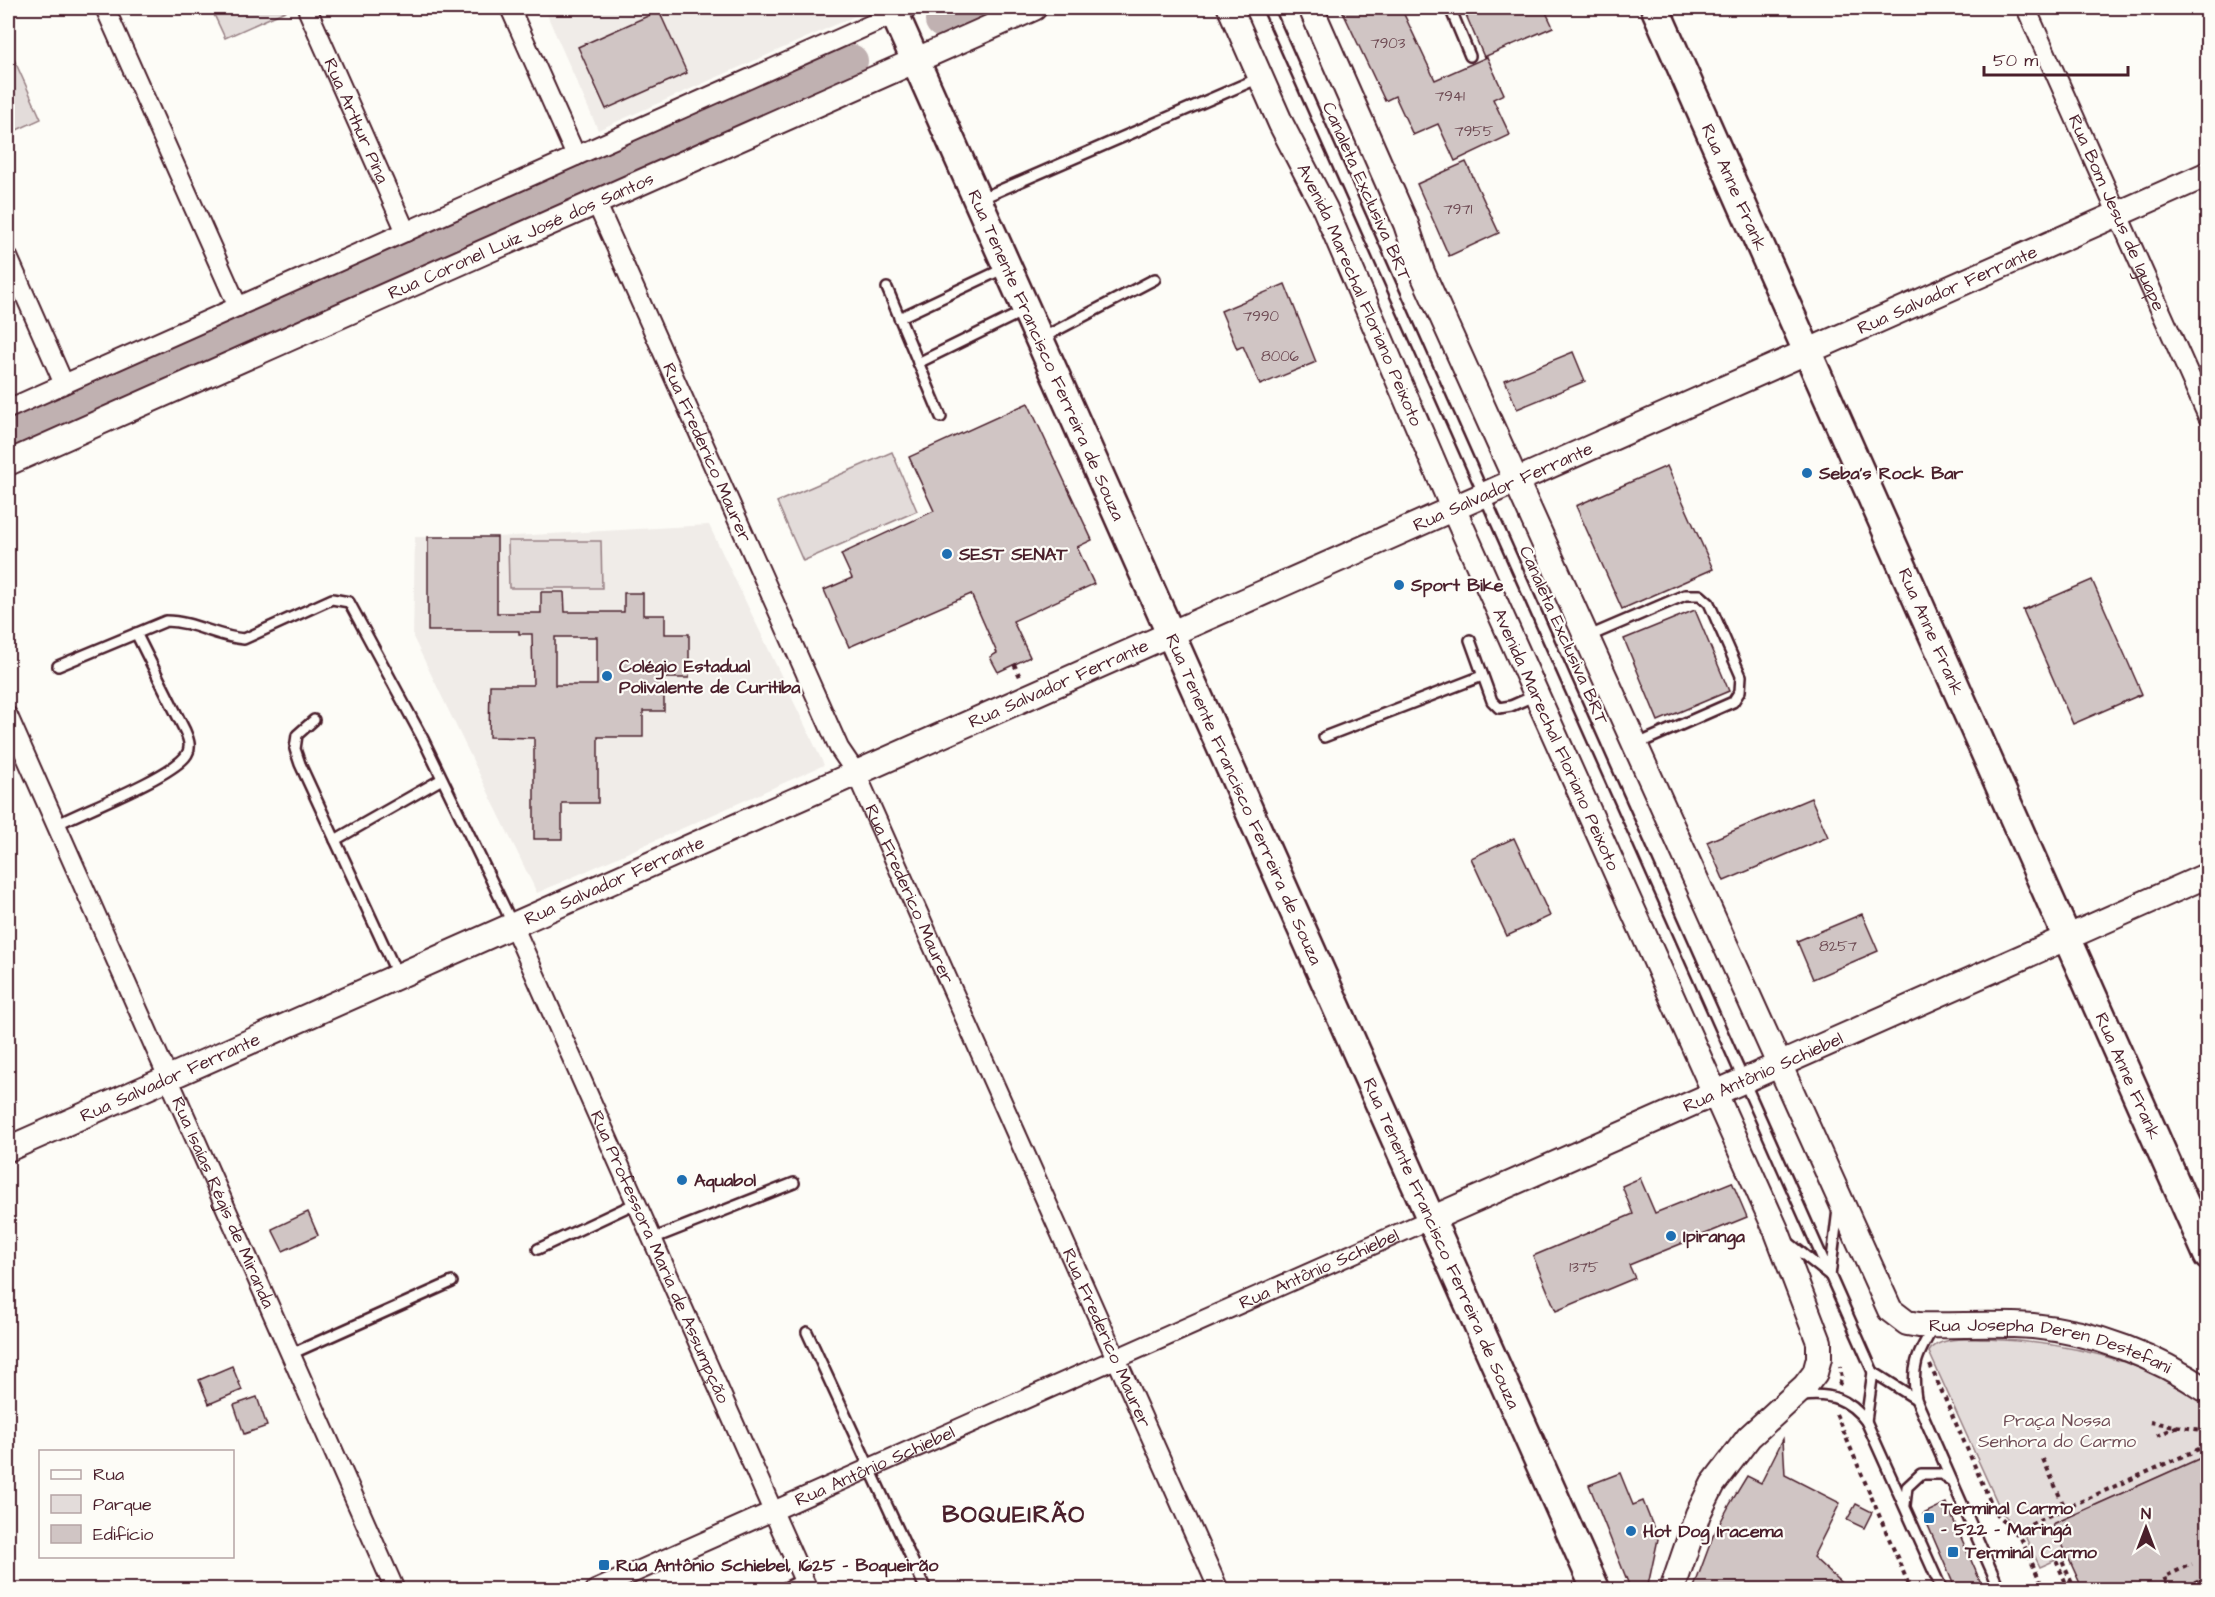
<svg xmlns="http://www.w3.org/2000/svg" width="2215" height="1597" viewBox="0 0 2215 1597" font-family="'Architects Daughter',sans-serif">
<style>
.built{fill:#f0ece8}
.green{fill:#e3dcda;stroke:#967e82;stroke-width:1.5}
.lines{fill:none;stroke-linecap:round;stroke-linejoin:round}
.river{stroke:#c0b1b1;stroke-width:34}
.building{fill:#d0c5c4;stroke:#4a1f2b;stroke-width:1.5;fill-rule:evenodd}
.lane-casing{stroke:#4a1f2b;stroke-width:14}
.street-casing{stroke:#4a1f2b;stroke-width:22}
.secondary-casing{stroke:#4a1f2b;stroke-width:28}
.primary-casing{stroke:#4a1f2b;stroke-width:32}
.path{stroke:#4a1f2b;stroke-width:4;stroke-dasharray:4.5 4.5;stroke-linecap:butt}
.lane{stroke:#fdfcf7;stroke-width:9}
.street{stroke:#fdfcf7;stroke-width:18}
.secondary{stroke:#fdfcf7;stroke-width:24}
.primary{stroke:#fdfcf7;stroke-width:27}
.path-bridge{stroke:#4a1f2b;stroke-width:4;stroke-dasharray:4.5 4.5;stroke-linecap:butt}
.poi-dot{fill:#1f6fb2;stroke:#fdfcf7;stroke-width:2}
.labels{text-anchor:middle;stroke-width:4.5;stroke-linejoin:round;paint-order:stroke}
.number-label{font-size:15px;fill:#6c4851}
.street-label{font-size:18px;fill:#4a1f2b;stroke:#fdfcf7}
.poi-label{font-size:18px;font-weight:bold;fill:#4a1f2b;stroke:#fdfcf7;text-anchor:start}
.park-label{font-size:18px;fill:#704e57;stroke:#fdfcf7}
.district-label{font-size:24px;font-weight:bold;letter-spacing:1.5px;fill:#4a1f2b;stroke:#fdfcf7}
</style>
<rect width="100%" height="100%" fill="#fdfcf7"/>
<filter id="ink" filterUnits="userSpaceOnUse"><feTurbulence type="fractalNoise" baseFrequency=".0167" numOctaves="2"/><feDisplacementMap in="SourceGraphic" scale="12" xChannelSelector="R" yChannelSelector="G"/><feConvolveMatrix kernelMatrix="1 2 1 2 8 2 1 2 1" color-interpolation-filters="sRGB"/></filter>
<g filter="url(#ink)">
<g class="built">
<path d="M544,8H860L862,13L598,130Z"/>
<path d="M709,525L824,765L537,893L413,637L415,537H497Z"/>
</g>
<g class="green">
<path d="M211,8H292L225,38Z"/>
<path d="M8,46L41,119L8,134Z"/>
<path d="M892,452L917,511L803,561L777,502Z"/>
<path d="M508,541H601L602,588H509Z"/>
<path d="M1988,1339C2064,1342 2144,1359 2207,1404V1455L2054,1524L2067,1555L2040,1567L2025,1536L2002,1513L1929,1352C1938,1335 1971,1340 1988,1339Z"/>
</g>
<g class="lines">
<g class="river">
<path d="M942,21L972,8"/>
<path d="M8,435L851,61"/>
</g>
</g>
<g class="building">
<path d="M1341,8H1401L1435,80L1487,57L1504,94L1493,99L1510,135L1455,161L1438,124L1413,135L1395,96L1385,101Z"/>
<path d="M1463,8H1544L1553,27L1484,57Z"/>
<path d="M659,11L687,73L606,109L578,47Z"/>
<path d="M1466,162L1499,233L1449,256L1417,184Z"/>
<path d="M1285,284L1316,362L1260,385L1243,346L1237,349L1221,311Z"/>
<path d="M1573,352L1585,381L1517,409L1505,380Z"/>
<path d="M1028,403L1092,540L1077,547L1094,584L1013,621L1030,657L998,672L990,657L997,653L971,594L849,647L824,590L852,578L841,554L934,511L909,457Z"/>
<path d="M1667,466L1713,569L1622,609L1576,506Z"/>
<path d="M428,537H497V613H541V592H564L565,612H624V593H643V615H665V634H689V678H664V711H643V737H598V803H562V839H534V738L489,737L490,685H533L532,634H519V631H428ZM555,637H597V685H555Z"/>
<path d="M2092,580L2142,694L2073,724L2023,610Z"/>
<path d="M1695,610L1729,691L1658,721L1624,639Z"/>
<path d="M1811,798L1828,837L1724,881L1707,842Z"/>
<path d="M1514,838L1550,916L1507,936L1471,858Z"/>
<path d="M1862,914L1878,951L1813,979L1797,941Z"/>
<path d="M1640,1178L1655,1213L1732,1182L1747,1217L1629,1265L1635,1278L1556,1311L1533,1256L1633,1214L1622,1186Z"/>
<path d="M308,1212L318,1235L283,1251L272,1229Z"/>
<path d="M232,1366L242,1390L209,1404L199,1380Z"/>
<path d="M257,1397L267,1426L244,1434L234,1405Z"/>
<path d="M1783,1439L1785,1475L1840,1503L1813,1557L1849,1590H1693L1713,1536L1730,1504L1747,1476L1761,1483Z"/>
<path d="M2203,1457L2208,1468V1590H2083L2053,1524Z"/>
<path d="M1620,1473L1633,1505L1643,1501L1658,1539L1647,1590H1631L1589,1485Z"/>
<path d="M1946,1503L1984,1590H1956L1923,1514Z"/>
<path d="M1856,1504L1872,1512L1864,1528L1847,1520Z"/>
</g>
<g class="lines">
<g class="lane-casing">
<g id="lane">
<path d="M1268,8L1873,1372"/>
<path d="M1450,8L1470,56"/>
<path d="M980,199L1259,78"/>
<path d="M887,288L941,417"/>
<path d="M899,318L1005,268"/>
<path d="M1042,338L1155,279"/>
<path d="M918,363L1024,311"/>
<path d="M1587,637L1685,595H1700L1709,603L1741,676L1740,691L1733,702L1635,745"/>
<path d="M1470,640L1492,701L1499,708L1511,706L1536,695"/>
<path d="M58,666L166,621C193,621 217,637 244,639L332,599L349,602L423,739L512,923"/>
<path d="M314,720L297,735L295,749L300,764L398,976"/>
<path d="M1324,737L1482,676"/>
<path d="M56,825C85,810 166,779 185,757C192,749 189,740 185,731L136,633"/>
<path d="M335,840L442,779"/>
<path d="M652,1239L794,1183"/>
<path d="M1789,1243L1828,1274"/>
<path d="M538,1249L636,1203"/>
<path d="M1830,1276L1838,1209"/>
<path d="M1933,1328C1917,1355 1911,1367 1916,1399L2000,1590"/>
<path d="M807,1332L926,1590"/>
<path d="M291,1354L452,1282"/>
<path d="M1873,1372L1916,1399"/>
<path d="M1803,1396C1831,1393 1849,1399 1866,1421L1942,1590"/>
<path d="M1866,1421L1873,1372"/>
<path d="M1905,1505L1907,1487L1921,1474H1941L1950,1480"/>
<path d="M781,1590L803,1579"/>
</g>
</g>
<g class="street-casing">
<g id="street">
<path d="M105,8L238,307"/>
<path d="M510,8L576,156"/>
<path id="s1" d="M2026,8L2208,417"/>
<path id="s2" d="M308,11L406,232"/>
<path id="s3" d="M596,202L839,748L856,773L1219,1590"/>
<path d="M8,257L64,384"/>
<path d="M8,409L908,8"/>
<path id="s4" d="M8,716L395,1590"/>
<path id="s5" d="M513,925L808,1590"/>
<path id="s6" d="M595,1590L1431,1219"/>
</g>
</g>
<g class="secondary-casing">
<g id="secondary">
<path id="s7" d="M1230,8L1281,124L1325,209L1453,508L1777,1232L1819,1342V1358L1815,1373L1805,1386L1749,1437L1713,1484L1698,1514L1672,1590"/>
<path id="s8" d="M1311,8L1406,224L1422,272L1890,1310L1907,1323L1919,1325C1957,1326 1995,1323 2033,1326C2095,1332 2156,1356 2208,1391"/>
<path id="s9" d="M8,463L1034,8"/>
<path id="s10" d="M8,1149L2208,174"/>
<path id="s11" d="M1431,1219L2208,875"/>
</g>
</g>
<g class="primary-casing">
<g id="primary">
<path id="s12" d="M892,8L1596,1590"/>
<path id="s13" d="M1655,8L2208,1256"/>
</g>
</g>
<g class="path">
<path d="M1014,664L1021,679"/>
<path d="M1930,1365L1996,1514L2021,1538L2044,1590"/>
<path d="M1839,1385L1842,1379L1840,1366"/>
<path d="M1836,1414L1911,1590"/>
<path d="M2150,1422L2208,1431"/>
<path d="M2157,1436L2178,1426"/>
<path d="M2043,1459L2065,1508"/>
<path d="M2014,1531L2208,1445"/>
<path d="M2069,1590L2057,1563L2062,1561L2075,1590"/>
<path d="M2170,1590L2164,1577L2192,1564"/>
<path d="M2178,1590L2208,1576"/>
<path d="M2207,1590L2208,1589"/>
</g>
<use href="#lane" class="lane"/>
<use href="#street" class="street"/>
<use href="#secondary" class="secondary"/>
<use href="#primary" class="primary"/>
<path class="path-bridge" d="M2200,1579L2205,1590"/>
</g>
</g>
<g class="poi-dot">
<circle cx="1807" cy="473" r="6"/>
<circle cx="947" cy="554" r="6"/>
<circle cx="1399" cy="585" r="6"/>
<circle cx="607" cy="676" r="6"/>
<circle cx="682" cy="1180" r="6"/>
<circle cx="1671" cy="1236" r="6"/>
<rect x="1923" y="1512" width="12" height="12" rx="3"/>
<circle cx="1631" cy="1531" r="6"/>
<rect x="1947" y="1546" width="12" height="12" rx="3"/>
<rect x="598" y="1559" width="12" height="12" rx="3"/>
</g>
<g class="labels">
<g class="number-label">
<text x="1388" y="48">7903</text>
<text x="1450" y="101">7941</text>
<text x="1474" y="136">7955</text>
<text x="1458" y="214">7971</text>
<text x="1261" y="321">7990</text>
<text x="1280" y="361">8006</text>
<text x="1838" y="951">8257</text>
<text x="1584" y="1272">1375</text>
</g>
<g class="street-label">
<text dy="6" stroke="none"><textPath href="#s2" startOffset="120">Rua Arthur Pina</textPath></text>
<text dy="6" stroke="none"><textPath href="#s13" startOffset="196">Rua Anne Frank</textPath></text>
<text transform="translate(1367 191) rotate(66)" y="6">Canaleta Exclusiva BRT</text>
<text dy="6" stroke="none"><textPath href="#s1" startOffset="224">Rua Bom Jesus de Iguape</textPath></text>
<text dy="6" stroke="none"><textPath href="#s9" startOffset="561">Rua Coronel Luiz José dos Santos</textPath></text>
<text dy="6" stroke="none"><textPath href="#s10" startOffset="2121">Rua Salvador Ferrante</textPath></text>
<text dy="6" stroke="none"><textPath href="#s7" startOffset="315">Avenida Marechal Floriano Peixoto</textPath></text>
<text dy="6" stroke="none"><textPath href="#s12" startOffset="380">Rua Tenente Francisco Ferreira de Souza</textPath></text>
<text dy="6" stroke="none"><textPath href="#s3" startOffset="274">Rua Frederico Maurer</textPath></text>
<text dy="6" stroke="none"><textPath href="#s10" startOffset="1635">Rua Salvador Ferrante</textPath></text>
<text dy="6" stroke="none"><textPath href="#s13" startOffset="682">Rua Anne Frank</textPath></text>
<text transform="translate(1564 635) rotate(66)" y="6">Canaleta Exclusiva BRT</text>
<text dy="6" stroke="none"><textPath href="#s10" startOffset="1149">Rua Salvador Ferrante</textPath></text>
<text dy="6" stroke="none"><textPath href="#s7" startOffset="801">Avenida Marechal Floriano Peixoto</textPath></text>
<text dy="6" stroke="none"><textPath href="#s12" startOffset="866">Rua Tenente Francisco Ferreira de Souza</textPath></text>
<text dy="6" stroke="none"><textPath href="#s10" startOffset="663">Rua Salvador Ferrante</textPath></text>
<text dy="6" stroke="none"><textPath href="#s3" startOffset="760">Rua Frederico Maurer</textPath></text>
<text dy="6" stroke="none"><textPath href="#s11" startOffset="363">Rua Antônio Schiebel</textPath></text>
<text dy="6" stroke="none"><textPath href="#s13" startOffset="1168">Rua Anne Frank</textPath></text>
<text dy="6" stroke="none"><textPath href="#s10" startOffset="177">Rua Salvador Ferrante</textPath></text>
<text dy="6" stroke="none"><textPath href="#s4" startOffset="532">Rua Isaías Régis de Miranda</textPath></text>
<text dy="6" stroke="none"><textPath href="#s12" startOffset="1352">Rua Tenente Francisco Ferreira de Souza</textPath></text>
<text dy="6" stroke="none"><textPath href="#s5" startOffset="363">Rua Professora Maria de Assumpção</textPath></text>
<text dy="6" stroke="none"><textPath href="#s6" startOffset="792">Rua Antônio Schiebel</textPath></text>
<text dy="6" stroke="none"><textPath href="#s3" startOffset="1246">Rua Frederico Maurer</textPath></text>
<text dy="6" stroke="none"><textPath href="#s8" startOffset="1593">Rua Josepha Deren Destefani</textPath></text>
<text dy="6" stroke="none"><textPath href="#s6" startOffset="306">Rua Antônio Schiebel</textPath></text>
</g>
<g class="poi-label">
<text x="1819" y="479">Seba's Rock Bar</text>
<text x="959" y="560">SEST SENAT</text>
<text x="1411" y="591">Sport Bike</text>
<text x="619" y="672">Colégio Estadual<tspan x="619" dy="21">Polivalente de Curitiba</tspan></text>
<text x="694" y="1186">Aquabol</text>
<text x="1683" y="1242">Ipiranga</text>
<text x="1941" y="1514">Terminal Carmo<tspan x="1941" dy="21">- 522 - Maringá</tspan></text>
<text x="1643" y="1537">Hot Dog Iracema</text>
<text x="1965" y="1558">Terminal Carmo</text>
<text x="616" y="1571">Rua Antônio Schiebel, 1625 - Boqueirão</text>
</g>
<g class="park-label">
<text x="2057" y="1426">Praça Nossa<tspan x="2057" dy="21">Senhora do Carmo</tspan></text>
</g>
<g class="district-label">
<text x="1014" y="1522">BOQUEIRÃO</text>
</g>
</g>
<rect width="2215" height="1597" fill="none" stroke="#fdfcf7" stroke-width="30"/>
<rect x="15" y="15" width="2185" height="1567" fill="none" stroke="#4a1f2b" stroke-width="2" filter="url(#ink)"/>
<rect x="39" y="1450" width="195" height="108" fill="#fdfcf7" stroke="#b5a4a5" stroke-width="1.5"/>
<rect x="51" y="1470" width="30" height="9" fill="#fdfcf7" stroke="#b5a4a5" stroke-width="1.5"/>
<text x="93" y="1480" font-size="18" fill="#4a1f2b">Rua</text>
<rect x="51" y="1495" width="30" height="18" fill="#e3dcda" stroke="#b5a4a5" stroke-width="1.5"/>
<text x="93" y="1510" font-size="18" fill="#4a1f2b">Parque</text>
<rect x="51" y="1525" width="30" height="18" fill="#d0c5c4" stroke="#b5a4a5" stroke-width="1.5"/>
<text x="93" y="1540" font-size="18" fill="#4a1f2b">Edifício</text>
<g transform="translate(2146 1528)" stroke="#fdfcf7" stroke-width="4.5" paint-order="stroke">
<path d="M0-4.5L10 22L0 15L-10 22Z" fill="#4a1f2b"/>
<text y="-9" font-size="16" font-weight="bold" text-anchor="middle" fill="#4a1f2b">N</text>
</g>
<path d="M1984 66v9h144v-9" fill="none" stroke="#4a1f2b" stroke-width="3"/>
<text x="1993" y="66" font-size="18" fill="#4a1f2b" stroke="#fdfcf7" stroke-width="4.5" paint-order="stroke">50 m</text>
</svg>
